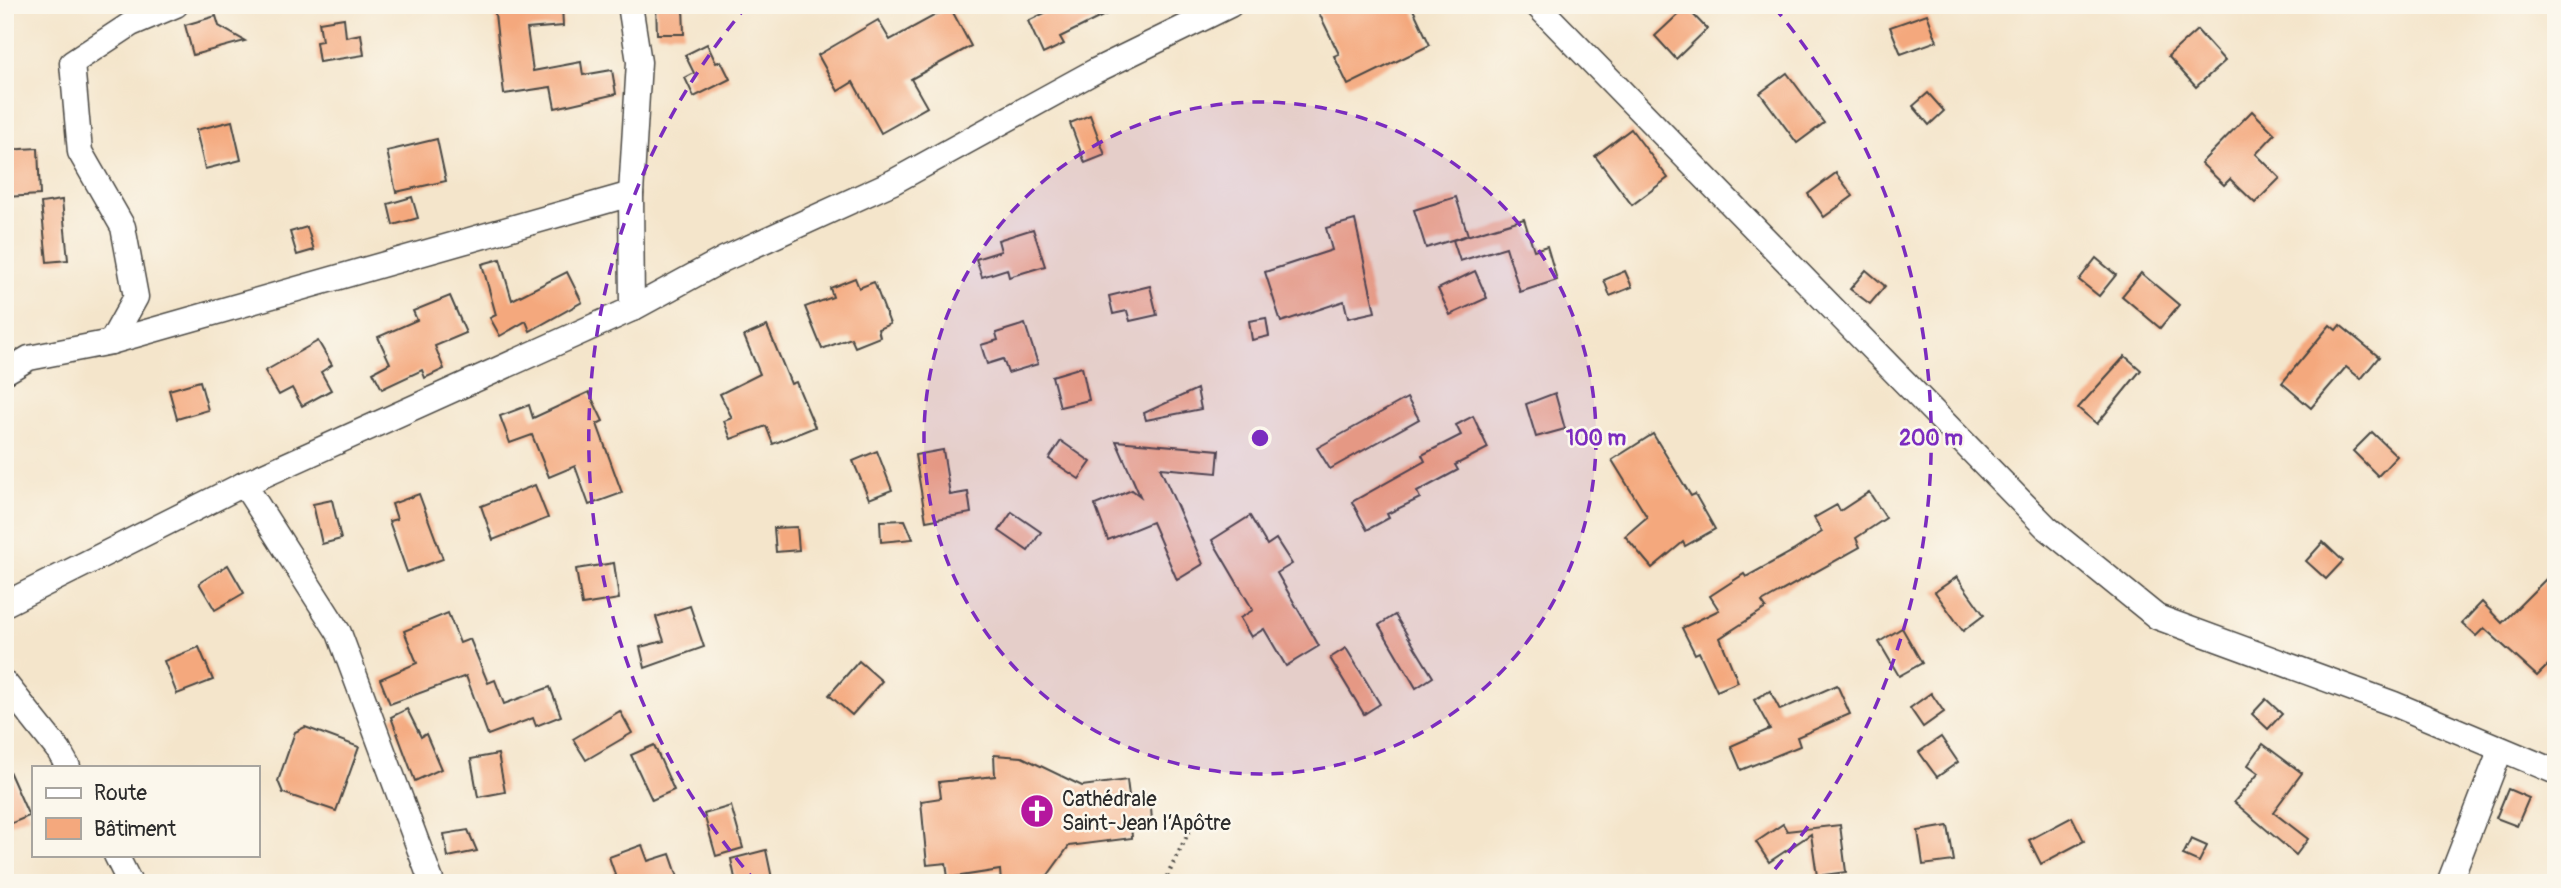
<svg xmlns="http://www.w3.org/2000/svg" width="2561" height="888" viewBox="0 0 2561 888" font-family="Pangolin,sans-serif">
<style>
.building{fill:#f4a87d}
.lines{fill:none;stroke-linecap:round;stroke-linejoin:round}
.minor-casing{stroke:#494743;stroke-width:27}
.path{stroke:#494743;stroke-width:4.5;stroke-dasharray:2 5;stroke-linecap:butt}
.minor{stroke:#fff;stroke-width:24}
.ring{fill:none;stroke:#7b2cbf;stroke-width:3.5;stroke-dasharray:12 9}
.labels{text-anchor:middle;stroke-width:5;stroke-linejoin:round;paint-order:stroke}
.poi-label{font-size:21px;fill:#2b2b2b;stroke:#fbf7ec;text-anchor:start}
.centre{fill:#7b2cbf;stroke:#fbf7ec;stroke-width:3.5}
.ring-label{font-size:21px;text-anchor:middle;font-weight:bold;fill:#7b2cbf;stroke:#fbf7ec;stroke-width:5;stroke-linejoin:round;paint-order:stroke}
</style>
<rect width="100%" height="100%" fill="#fbf7ec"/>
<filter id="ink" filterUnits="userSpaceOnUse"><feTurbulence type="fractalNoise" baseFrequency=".0143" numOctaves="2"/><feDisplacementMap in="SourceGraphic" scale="14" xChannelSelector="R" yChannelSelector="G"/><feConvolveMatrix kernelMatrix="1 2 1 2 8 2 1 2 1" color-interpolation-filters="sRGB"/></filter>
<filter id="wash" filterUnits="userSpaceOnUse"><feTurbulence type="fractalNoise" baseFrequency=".00686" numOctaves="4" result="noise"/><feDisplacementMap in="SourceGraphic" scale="28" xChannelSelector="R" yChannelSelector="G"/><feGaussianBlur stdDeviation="1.57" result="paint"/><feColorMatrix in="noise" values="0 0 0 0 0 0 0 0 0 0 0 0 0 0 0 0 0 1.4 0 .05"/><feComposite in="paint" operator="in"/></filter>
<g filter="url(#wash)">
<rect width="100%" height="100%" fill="#f4e5cb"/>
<g id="blocks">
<g class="building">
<path d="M494,5H562L563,26L527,29L533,71L581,62L583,75L612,70L616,94L555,108L551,87L504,94Z"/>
<path d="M656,5H683L684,34H657Z"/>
<path d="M1061,5H1125L1060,37L1064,44L1043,54L1028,21Z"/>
<path d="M1315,5H1411L1430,45L1348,85L1334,56L1339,54Z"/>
<path d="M950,7L971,46L911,79L927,107L881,133L853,82L838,91L818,55L878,20L890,40Z"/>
<path d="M1686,7L1707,29L1676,59L1655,36Z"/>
<path d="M1927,14L1937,41L1901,54L1890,27Z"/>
<path d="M216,16L219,26L245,41L193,55L185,25Z"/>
<path d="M344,18L346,37L361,34L364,55L319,62L316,42L322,41L319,22Z"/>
<path d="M2197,30L2225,61L2196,87L2168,56Z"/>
<path d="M707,44L716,63L721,61L730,79L694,97L685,78L694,73L685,55Z"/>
<path d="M1787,73L1824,123L1797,143L1760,93Z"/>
<path d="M1928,93L1944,111L1929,125L1913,106Z"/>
<path d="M2252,111L2275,134L2256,154L2280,178L2255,203L2230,179L2224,185L2201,163Z"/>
<path d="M1090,115L1105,155L1085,163L1070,123Z"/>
<path d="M232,121L241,160L205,169L196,130Z"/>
<path d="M1631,129L1668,178L1632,205L1595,156Z"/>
<path d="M437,139L446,181L396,192L387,151Z"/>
<path d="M38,148L40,195L5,197V150Z"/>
<path d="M1836,173L1853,196L1824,217L1808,194Z"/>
<path d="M412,197L418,218L393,225L388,204Z"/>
<path d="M1456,197L1468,235L1426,248L1414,210Z"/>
<path d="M62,200L68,260L47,262L41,203Z"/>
<path d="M1524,219L1534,250L1547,246L1557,280L1520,292L1506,247L1460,261L1453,240Z"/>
<path d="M1355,220L1375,312L1348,318L1344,301L1281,322L1265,272L1332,250L1326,228Z"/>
<path d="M307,227L314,250L297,255L290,232Z"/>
<path d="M1033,229L1045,266L1009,277L1007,269L982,277L976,259L1001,251L998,240Z"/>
<path d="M2096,258L2116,275L2099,296L2079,280Z"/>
<path d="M500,259L512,300L567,272L582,302L530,331L526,321L500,336L490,318L496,315L482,264Z"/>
<path d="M1866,270L1885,286L1870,304L1850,289Z"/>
<path d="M1475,271L1487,298L1450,315L1438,289Z"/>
<path d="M1625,271L1632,287L1610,296L1604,280Z"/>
<path d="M2141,273L2179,305L2160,328L2122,296Z"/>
<path d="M855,278L859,288L874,282L890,324L878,329L880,337L855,347L851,338L822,349L805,307L833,297L830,288Z"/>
<path d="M1150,286L1157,315L1130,321L1127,311L1113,314L1109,296Z"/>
<path d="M450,296L466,333L435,346L444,369L425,378L422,370L382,389L373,372L390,363L378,337L417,320L413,311Z"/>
<path d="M1266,318L1269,336L1252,340L1249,321Z"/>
<path d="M1025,324L1038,364L1008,373L1003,359L987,364L981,345L998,340L996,333Z"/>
<path d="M2330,325L2336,330L2340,325L2379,357L2361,379L2346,367L2311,408L2282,383Z"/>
<path d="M767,326L791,384L796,382L815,427L773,444L766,426L731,439L724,421L732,418L720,394L760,374L744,336Z"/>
<path d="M318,341L332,365L321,372L331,390L302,406L292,388L279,395L265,371Z"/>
<path d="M2125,356L2141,370L2097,424L2078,408Z"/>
<path d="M1082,367L1089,400L1060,407L1052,376Z"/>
<path d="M200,381L208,410L177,419L169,390Z"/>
<path d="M1197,389L1201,409L1146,420L1144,413Z"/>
<path d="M589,392L603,421L597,424L622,493L589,505L575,466L549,477L532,435L510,443L500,416L529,405L533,418Z"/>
<path d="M1555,393L1565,429L1536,437L1526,404Z"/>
<path d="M1407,398L1419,419L1330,469L1317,448Z"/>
<path d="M1473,416L1488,448L1455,465L1458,470L1417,492L1420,498L1387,514L1389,518L1367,530L1352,502L1425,461L1422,455L1461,435L1456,425Z"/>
<path d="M2372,432L2397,456L2378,476L2353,451Z"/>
<path d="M1653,434L1691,496L1695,494L1715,529L1685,546L1683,542L1652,568L1625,536L1647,517L1612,460Z"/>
<path d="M1061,441L1091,462L1079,479L1049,459Z"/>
<path d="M1116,441L1219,450L1217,473L1160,468L1203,564L1177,580L1152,522L1108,540L1095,505L1132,490L1140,496Z"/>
<path d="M943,450L950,495L968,492L971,513L926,521L915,455Z"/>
<path d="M877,451L892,490L869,499L853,461Z"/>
<path d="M535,485L548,518L493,540L481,506Z"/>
<path d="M1869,492L1886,518L1856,538L1860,547L1762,602L1766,608L1720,638L1738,682L1717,691L1699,652L1695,654L1682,628L1719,610L1710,596L1744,574L1746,577L1793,551L1822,532L1814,518L1837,505L1840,511Z"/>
<path d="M419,494L443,559L407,572L389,521L397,519L392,504Z"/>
<path d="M332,500L341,539L322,544L313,504Z"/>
<path d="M1012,512L1041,532L1028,551L999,531Z"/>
<path d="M1250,516L1267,545L1276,539L1292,564L1277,573L1319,646L1286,666L1264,629L1251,637L1240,618L1253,610L1212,540Z"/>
<path d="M905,520L913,539L881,542L880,521Z"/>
<path d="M797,527L799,550L776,552L774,528Z"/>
<path d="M2323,542L2343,561L2326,579L2306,561Z"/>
<path d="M614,563L619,599L582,605L576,569Z"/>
<path d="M228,565L244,593L215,610L199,583Z"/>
<path d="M2556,569V657L2537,676L2484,628L2476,636L2462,623L2482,602L2502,623Z"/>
<path d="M1957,577L1984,615L1963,631L1935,592Z"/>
<path d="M690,606L704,647L645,668L640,647L664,641L656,617Z"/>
<path d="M448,613L460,643L470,639L488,683L495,680L504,704L550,687L561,716L536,726L533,718L488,735L466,676L390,704L380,679L417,663L404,631Z"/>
<path d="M1395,615L1433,677L1416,688L1379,625Z"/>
<path d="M1902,628L1922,663L1899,676L1879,642Z"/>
<path d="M199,647L213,680L177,694L164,661Z"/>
<path d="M1346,648L1380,704L1364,714L1330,658Z"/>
<path d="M859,661L882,681L852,715L829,695Z"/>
<path d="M1837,685L1850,714L1797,737L1800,746L1741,770L1731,746L1770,729L1754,700L1770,691L1780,710Z"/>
<path d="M1931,693L1944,712L1923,727L1910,708Z"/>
<path d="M2266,699L2282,714L2268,729L2252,714Z"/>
<path d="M407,709L421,737L426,734L441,769L415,781L391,717Z"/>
<path d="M620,711L632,733L586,760L573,739Z"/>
<path d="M305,727L359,747L336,811L283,793L278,781L295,732Z"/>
<path d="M1941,737L1958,762L1937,777L1919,752Z"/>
<path d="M2263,744L2302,773L2273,812L2308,839L2296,855L2234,802L2259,773L2248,765Z"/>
<path d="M654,745L674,790L652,800L631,755Z"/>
<path d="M498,754L505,792L478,797L471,759Z"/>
<path d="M994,755L1022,757L1082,786L1127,780L1129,796L1150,795L1152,821L1131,823L1132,838L1069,846L1048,875L1032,883H1001L1000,870L948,878L946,863L927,865L921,801L941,798L939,782L995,776Z"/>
<path d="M5,762L29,816L5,826Z"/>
<path d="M2508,789L2529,798L2517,826L2496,818Z"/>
<path d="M731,806L743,848L716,856L704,814Z"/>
<path d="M2072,817L2084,841L2041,864L2029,840Z"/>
<path d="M1783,824L1787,831L1840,825L1846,872L1817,876L1811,834L1769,862L1756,842Z"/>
<path d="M1948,826L1954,861L1923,865L1918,831Z"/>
<path d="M468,830L477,851L448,857L444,834Z"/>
<path d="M2191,839L2207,846L2199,862L2183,855Z"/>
<path d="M642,845L648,861L670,854L680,883H618L609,857Z"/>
<path d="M766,850L773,883H736L731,859Z"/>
</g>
</g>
</g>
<g filter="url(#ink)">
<use href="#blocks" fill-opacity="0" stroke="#494743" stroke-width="2"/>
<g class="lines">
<g class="minor-casing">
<g id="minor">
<path d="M630,5L639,62L631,194L632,309"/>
<path d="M1537,5L2046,527L2157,617L2394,704L2556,772"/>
<path d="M111,342L136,297L123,227L80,152L72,63L131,24L176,5"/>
<path d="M5,372L29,358L111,342L631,194"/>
<path d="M244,484L339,633L432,883"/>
<path d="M5,604L244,484L632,309L724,259L893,182L1095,71L1230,5"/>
<path d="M5,683L59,751L68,767"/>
<path d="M116,855L130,883"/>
<path d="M2449,883L2500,751"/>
</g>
</g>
<path class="path" d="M1164,883L1191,827"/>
<use href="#minor" class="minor"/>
</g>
</g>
<circle cx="1260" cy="438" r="336" fill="#7b2cbf" fill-opacity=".12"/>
<g class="ring">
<circle cx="1260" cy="438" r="336"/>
<path d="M757 883A671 671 0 0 1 746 7M1774 7A671 671 0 0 1 1763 883"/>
</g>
<defs>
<g id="church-disc" transform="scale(1.75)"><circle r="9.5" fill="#b5179e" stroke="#fbf7ec"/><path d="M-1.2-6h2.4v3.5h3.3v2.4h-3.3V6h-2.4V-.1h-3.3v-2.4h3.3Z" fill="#fff"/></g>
</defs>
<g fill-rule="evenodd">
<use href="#church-disc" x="1037" y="811"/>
</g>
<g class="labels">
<g class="poi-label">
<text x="1062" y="806">Cathédrale<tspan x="1062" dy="24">Saint-Jean l’Apôtre</tspan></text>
</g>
</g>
<circle cx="1260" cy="438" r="10" class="centre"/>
<g class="ring-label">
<text x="1596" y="445">100 m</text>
<text x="1931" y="445">200 m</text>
</g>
<rect width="2561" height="888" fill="none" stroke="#fbf7ec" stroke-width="28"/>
<rect x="32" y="766" width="228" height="91" fill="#fbf7ec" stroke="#a8a59f" stroke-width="2"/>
<rect x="46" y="788" width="35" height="10" fill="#ffffff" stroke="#a8a59f" stroke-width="2"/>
<text x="94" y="800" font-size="21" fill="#2b2b2b">Route</text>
<rect x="46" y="818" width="35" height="21" fill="#f4a87d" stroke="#a8a59f" stroke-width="2"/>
<text x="94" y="836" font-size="21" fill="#2b2b2b">Bâtiment</text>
</svg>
